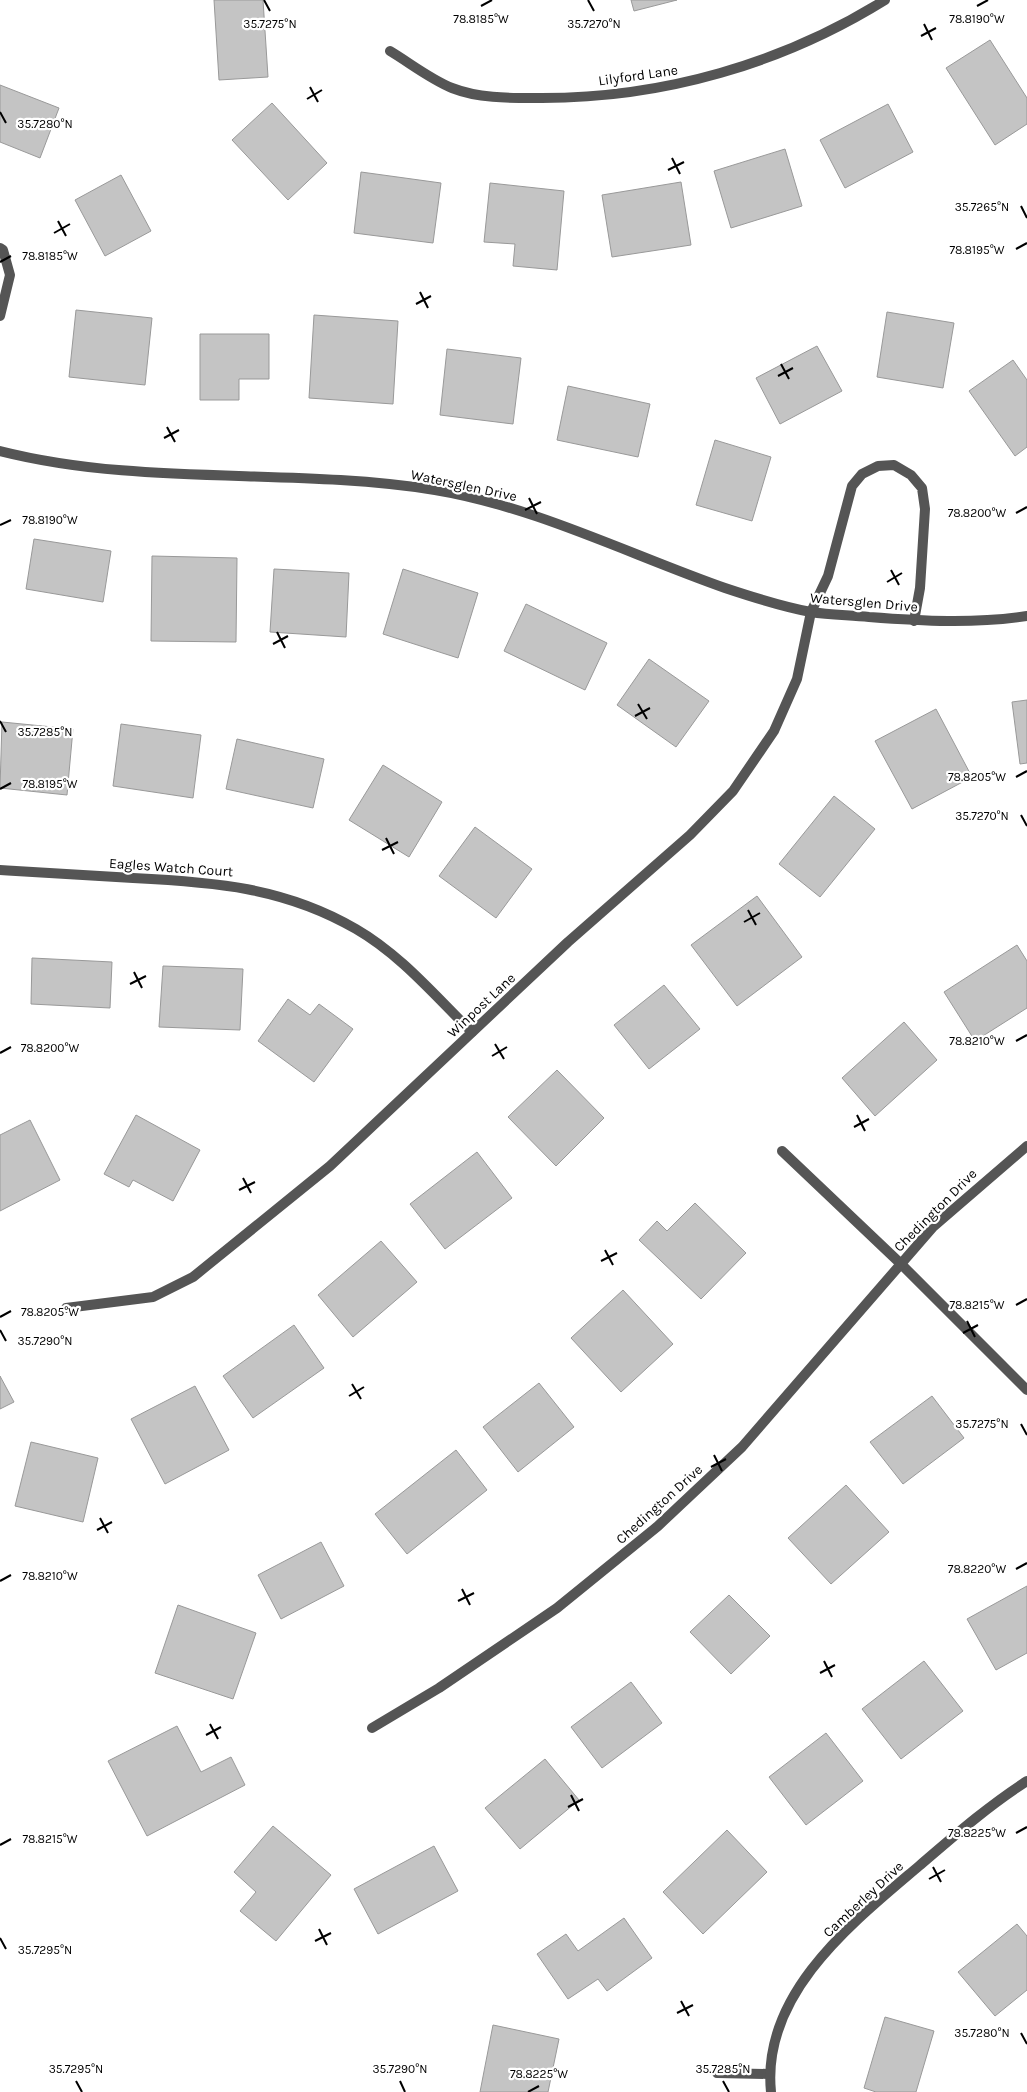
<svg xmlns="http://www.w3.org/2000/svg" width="1027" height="2092" viewBox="0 0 1027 2092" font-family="Karla,sans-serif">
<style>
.building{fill:#c4c4c4;stroke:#999}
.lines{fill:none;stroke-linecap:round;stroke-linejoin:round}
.street{stroke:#555;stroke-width:10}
.ticks{fill:none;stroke:#000;stroke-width:2}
.labels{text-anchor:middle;stroke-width:4.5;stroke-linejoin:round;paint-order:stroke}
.street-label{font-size:14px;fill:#000;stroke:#fff}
.ticks-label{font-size:12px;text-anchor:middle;fill:#000;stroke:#fff;stroke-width:4.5;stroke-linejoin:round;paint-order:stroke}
</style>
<rect width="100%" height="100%" fill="#fff"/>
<g class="building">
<path d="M214,0H263L268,77L219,80Z"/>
<path d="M631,0H677L634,11Z"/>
<path d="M990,40L1027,98V124L995,145L946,68Z"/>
<path d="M0,85L59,108L40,158L0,142Z"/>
<path d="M272,103L327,163L288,200L232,140Z"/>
<path d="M888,104L913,152L845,188L820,140Z"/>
<path d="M785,149L802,206L731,228L714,171Z"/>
<path d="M361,172L441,183L433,243L354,233Z"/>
<path d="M121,175L151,231L105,256L75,200Z"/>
<path d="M681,182L691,245L612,257L602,195Z"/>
<path d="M490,183L564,191L557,270L513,266L515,244L484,242Z"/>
<path d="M76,310L152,318L145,385L69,377Z"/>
<path d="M887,312L954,323L943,388L877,377Z"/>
<path d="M314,315L398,321L393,404L309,398Z"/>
<path d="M200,334H269V379H239V400H200Z"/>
<path d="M817,346L842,391L780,424L756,378Z"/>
<path d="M447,349L521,358L513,424L440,415Z"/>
<path d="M1013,360L1027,380V447L1015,456L969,391Z"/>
<path d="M568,386L650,404L638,457L557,440Z"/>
<path d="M715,440L771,457L752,521L696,505Z"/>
<path d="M34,539L111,551L103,602L26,589Z"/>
<path d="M152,556L237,558L236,642L151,641Z"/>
<path d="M274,569L349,573L346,637L270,632Z"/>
<path d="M403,569L478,593L458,658L383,634Z"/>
<path d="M526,604L607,643L585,690L504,651Z"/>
<path d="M649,659L709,701L676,747L617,705Z"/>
<path d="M1027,700V763L1020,764L1012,702Z"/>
<path d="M936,709L972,777L912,809L875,741Z"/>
<path d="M2,722L73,729L67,795L0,788Z"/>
<path d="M121,724L201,735L193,798L113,786Z"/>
<path d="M237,739L324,759L313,808L226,789Z"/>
<path d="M383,765L442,802L409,857L349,820Z"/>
<path d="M834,796L875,829L820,897L779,864Z"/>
<path d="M475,827L532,869L496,918L439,876Z"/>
<path d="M757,896L802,957L737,1006L691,945Z"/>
<path d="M1017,945L1027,961V1008L975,1041L944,992Z"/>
<path d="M32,958L112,962L110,1008L31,1004Z"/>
<path d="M163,966L243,969L240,1030L159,1027Z"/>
<path d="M664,985L700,1029L649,1069L614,1025Z"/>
<path d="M288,999L310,1015L319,1004L353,1029L314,1082L258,1041Z"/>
<path d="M904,1022L937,1060L875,1116L842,1078Z"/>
<path d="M557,1070L604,1118L556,1166L508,1117Z"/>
<path d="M136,1115L200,1150L173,1201L133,1180L129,1187L104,1174Z"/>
<path d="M30,1120L60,1180L0,1211V1135Z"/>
<path d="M477,1152L512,1198L445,1249L410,1204Z"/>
<path d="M695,1203L746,1253L701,1299L639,1240L657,1221L667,1231Z"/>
<path d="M381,1241L417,1282L353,1337L318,1295Z"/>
<path d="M623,1290L673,1344L621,1392L571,1338Z"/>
<path d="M294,1325L324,1368L253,1418L223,1376Z"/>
<path d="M0,1376L14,1402L0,1409Z"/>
<path d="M539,1383L574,1427L518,1472L483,1427Z"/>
<path d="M195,1386L229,1450L165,1484L131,1419Z"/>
<path d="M932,1396L964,1438L903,1484L870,1442Z"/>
<path d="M31,1442L98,1458L83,1522L15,1506Z"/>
<path d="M456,1450L487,1490L407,1554L375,1514Z"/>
<path d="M846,1485L889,1532L831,1584L788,1538Z"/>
<path d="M321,1542L344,1586L281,1619L258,1575Z"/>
<path d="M1027,1586V1653L996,1670L967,1619Z"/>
<path d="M729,1595L770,1636L731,1674L690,1632Z"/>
<path d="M178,1605L256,1633L233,1699L155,1673Z"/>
<path d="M924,1661L963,1711L901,1759L862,1709Z"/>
<path d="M631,1682L662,1723L602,1768L571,1727Z"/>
<path d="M177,1726L201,1772L231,1757L245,1785L147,1836L108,1761Z"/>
<path d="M826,1733L863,1781L806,1825L769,1777Z"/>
<path d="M545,1759L579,1800L520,1849L485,1808Z"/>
<path d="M273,1826L331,1875L276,1941L240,1911L256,1892L234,1872Z"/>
<path d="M727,1830L767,1872L703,1934L663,1892Z"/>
<path d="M434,1846L458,1891L378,1934L354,1889Z"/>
<path d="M624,1918L652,1958L607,1991L598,1979L568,1999L537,1954L566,1934L578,1951Z"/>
<path d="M1017,1924L1027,1936V1990L995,2016L958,1972Z"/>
<path d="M885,2017L934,2031L916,2092H876L864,2088Z"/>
<path d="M493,2025L559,2039L548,2092H480Z"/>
</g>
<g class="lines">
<g class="street">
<path d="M390,51C410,63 430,79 452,88C480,99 512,98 542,98C663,98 782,64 885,0"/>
<path d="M0,248L3,250L10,275L0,316"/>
<path d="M0,451C142,487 291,467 435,490C533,506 631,555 725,588C752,597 783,607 811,612C830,615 850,615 869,617C922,621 974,624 1027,616"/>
<path d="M0,870C44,873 88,875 133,878C213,882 284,887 356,929C401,955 435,996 472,1032"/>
<path d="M782,1151L901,1264L1027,1390"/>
<path d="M66,1308L153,1297L193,1277L330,1166L568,942L690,835L733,791L774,731L797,679L811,612L828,576L852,486L862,474L878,466L894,465L911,475L922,488L925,509L920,588L914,621"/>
<path d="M372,1728L439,1688L557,1608L658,1526L742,1447L933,1227L1027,1146"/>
<path d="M717,2073L770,2074"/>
<path d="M771,2092C761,1994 852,1923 919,1866C954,1836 988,1806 1027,1781"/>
</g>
</g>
<path class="ticks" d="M264,0L270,11M588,0L594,11M481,6L492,0M977,6L988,0M924,24L932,40M921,36L936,28M310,87L318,102M307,99L322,90M0,112L6,123M672,158L680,174M668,170L684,162M1021,206L1027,218M58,221L66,236M54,233L70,224M1016,249L1027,243M0,262L11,256M420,292L428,308M416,304L431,296M781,364L789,379M778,376L793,368M167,427L175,442M164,438L179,430M529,498L537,514M525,510L541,502M1016,513L1027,507M0,525L11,520M891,570L899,585M887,582L902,573M277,632L285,648M273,644L288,636M638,704L647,719M635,716L650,708M0,721L6,732M1016,777L1027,771M0,789L11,783M1021,815L1027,826M386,838L394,854M382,850L398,842M748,910L756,925M744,922L760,913M134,972L142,988M130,984L146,976M1016,1041L1027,1035M495,1044L504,1059M0,1053L11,1047M492,1056L507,1047M857,1115L865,1131M854,1127L869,1119M243,1178L251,1193M239,1190L255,1182M605,1250L613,1265M601,1261L617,1253M1016,1305L1027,1299M0,1317L11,1311M967,1321L975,1337M0,1330L6,1341M963,1333L978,1325M352,1384L361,1399M349,1396L364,1387M1021,1424L1027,1435M714,1455L722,1471M711,1467L726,1459M100,1518L108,1533M97,1530L112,1522M1016,1569L1027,1563M0,1581L11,1575M462,1589L470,1605M458,1601L474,1593M824,1661L832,1677M820,1673L835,1665M210,1724L218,1739M206,1735L221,1727M571,1795L579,1811M568,1807L583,1799M1016,1833L1027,1827M0,1845L11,1839M933,1867L941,1882M929,1879L945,1870M319,1929L327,1945M0,1938L6,1949M315,1941L331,1933M681,2001L689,2016M677,2013L693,2005M1021,2033L1027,2044M76,2081L82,2092M400,2081L405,2092M723,2081L729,2092M528,2092L539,2086"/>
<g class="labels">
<g class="street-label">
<text transform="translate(638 75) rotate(-8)" y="5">Lilyford Lane</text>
<text transform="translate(464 485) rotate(12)" y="5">Watersglen Drive</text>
<text transform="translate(864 602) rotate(5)" y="5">Watersglen Drive</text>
<text transform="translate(171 867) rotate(4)" y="5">Eagles Watch Court</text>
<text transform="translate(481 1005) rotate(-43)" y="5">Winpost Lane</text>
<text transform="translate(935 1210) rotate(-45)" y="5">Chedington Drive</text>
<text transform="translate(659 1504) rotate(-42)" y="5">Chedington Drive</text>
<text transform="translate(863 1899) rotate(-43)" y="5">Camberley Drive</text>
</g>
</g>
<g class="ticks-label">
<text x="481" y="23">78.8185°W</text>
<text x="977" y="23">78.8190°W</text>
<text x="270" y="28">35.7275°N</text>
<text x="594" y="28">35.7270°N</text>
<text x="45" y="128">35.7280°N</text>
<text x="982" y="211">35.7265°N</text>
<text x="977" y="254">78.8195°W</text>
<text x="50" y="260">78.8185°W</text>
<text x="977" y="517">78.8200°W</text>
<text x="50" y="524">78.8190°W</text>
<text x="45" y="736">35.7285°N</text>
<text x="977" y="781">78.8205°W</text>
<text x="50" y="788">78.8195°W</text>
<text x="982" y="820">35.7270°N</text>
<text x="977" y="1045">78.8210°W</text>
<text x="50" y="1052">78.8200°W</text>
<text x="977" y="1309">78.8215°W</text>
<text x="50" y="1316">78.8205°W</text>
<text x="45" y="1345">35.7290°N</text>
<text x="982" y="1428">35.7275°N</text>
<text x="977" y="1573">78.8220°W</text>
<text x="50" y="1580">78.8210°W</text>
<text x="977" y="1837">78.8225°W</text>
<text x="50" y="1843">78.8215°W</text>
<text x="45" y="1954">35.7295°N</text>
<text x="982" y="2037">35.7280°N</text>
<text x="76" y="2073">35.7295°N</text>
<text x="400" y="2073">35.7290°N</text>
<text x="723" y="2073">35.7285°N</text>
<text x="539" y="2078">78.8225°W</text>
</g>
</svg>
